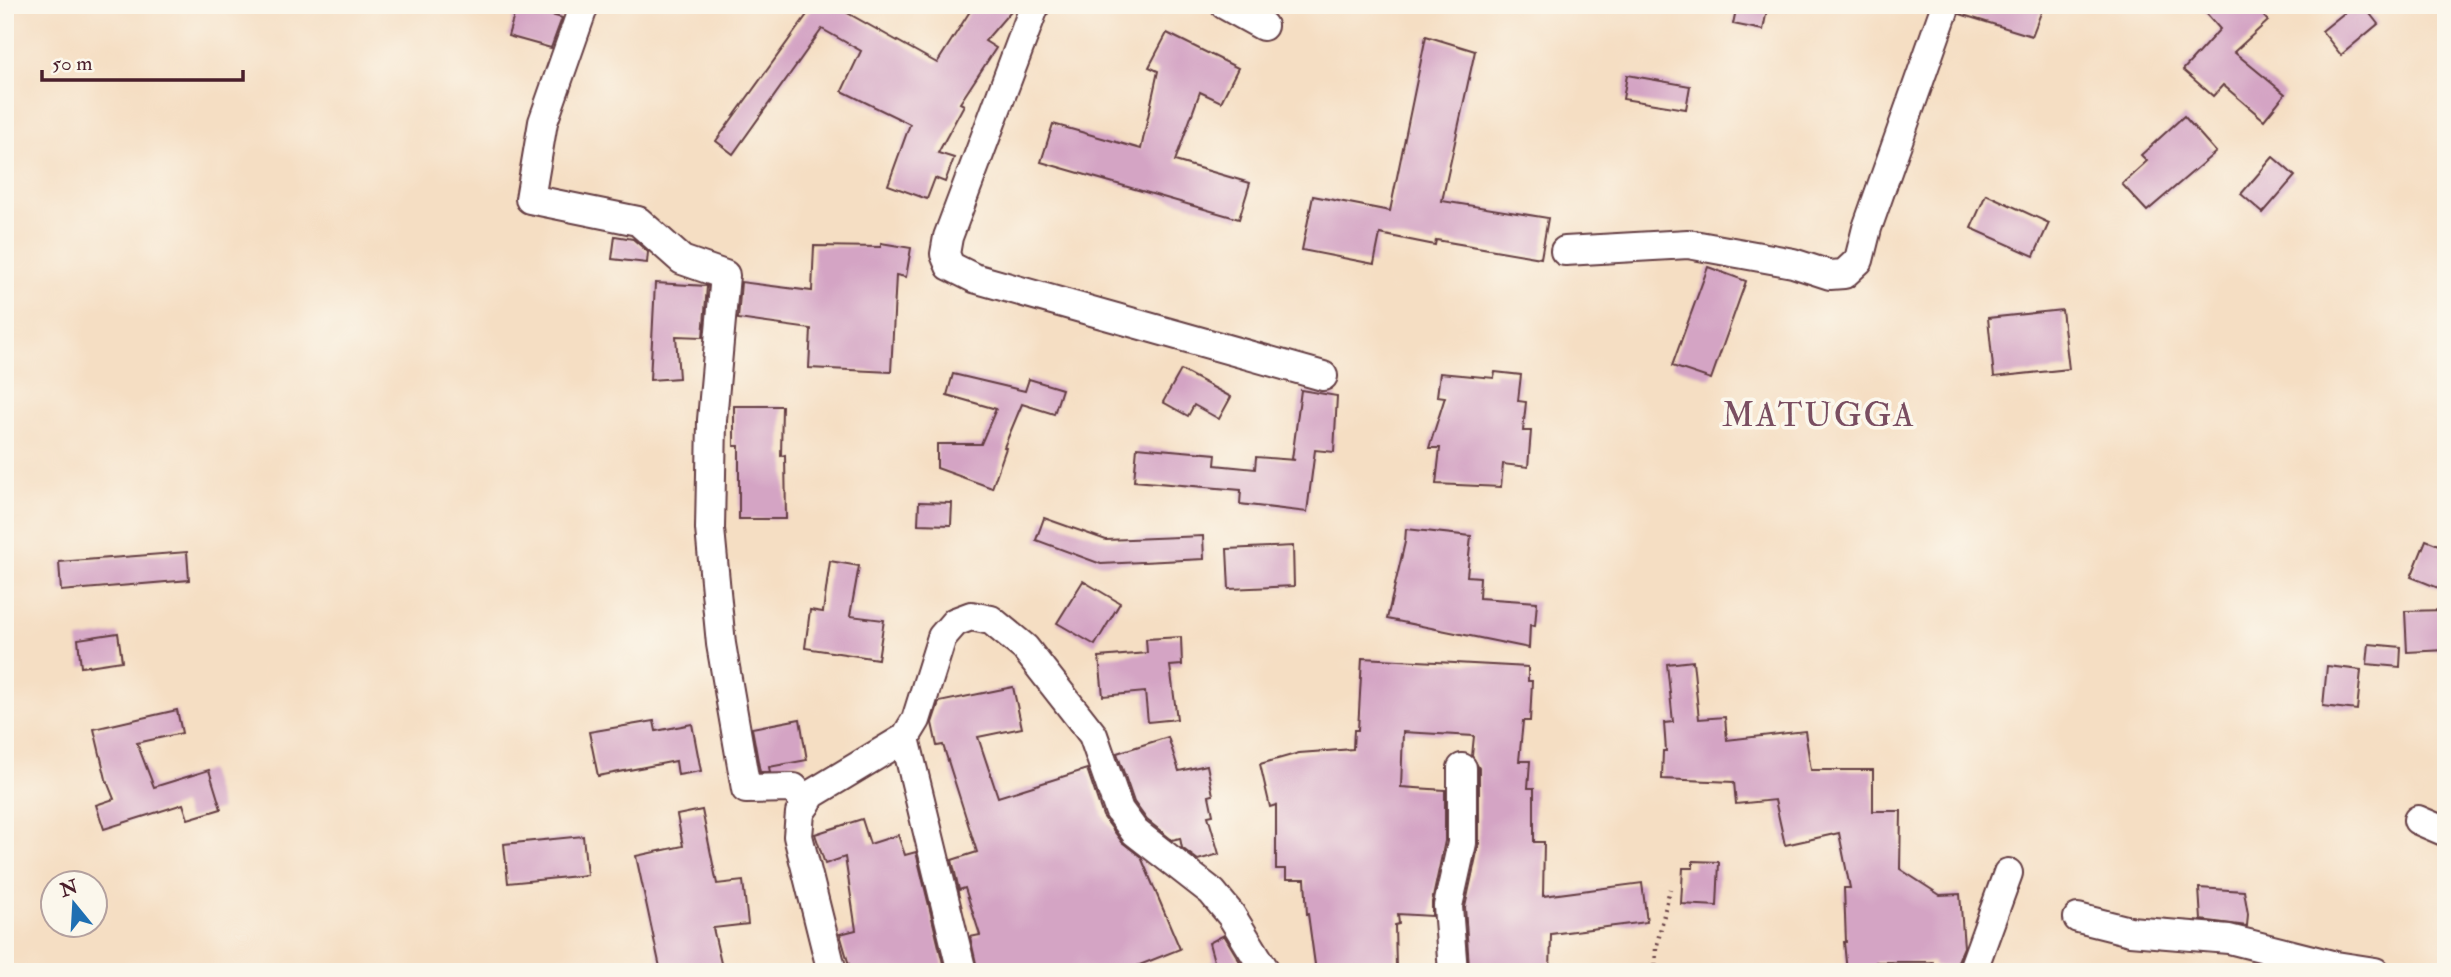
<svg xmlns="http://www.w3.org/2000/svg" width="2451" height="977" viewBox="0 0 2451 977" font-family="'IM FELL Double Pica',serif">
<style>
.building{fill:#d4a4c4}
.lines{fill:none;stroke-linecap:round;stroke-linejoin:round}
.street-casing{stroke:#643c42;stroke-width:32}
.path{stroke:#643c42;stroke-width:4.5;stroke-dasharray:2 5;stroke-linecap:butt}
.street{stroke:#fff;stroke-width:28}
.labels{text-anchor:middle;stroke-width:7;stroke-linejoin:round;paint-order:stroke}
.quarter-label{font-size:33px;letter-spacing:2px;fill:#7a4e61;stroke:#fbf7ec}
</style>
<rect width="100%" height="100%" fill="#fbf7ec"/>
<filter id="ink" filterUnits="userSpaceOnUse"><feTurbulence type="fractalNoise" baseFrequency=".0143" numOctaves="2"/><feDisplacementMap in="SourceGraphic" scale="14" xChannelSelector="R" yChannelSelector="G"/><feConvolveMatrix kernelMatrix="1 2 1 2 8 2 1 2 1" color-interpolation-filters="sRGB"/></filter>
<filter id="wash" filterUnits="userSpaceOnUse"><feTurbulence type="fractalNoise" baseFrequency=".00686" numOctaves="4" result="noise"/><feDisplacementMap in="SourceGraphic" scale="28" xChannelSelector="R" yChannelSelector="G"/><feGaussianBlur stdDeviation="1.57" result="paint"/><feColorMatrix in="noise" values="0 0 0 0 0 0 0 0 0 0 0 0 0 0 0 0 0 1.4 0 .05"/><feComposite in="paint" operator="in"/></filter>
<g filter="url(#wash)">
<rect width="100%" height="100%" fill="#f5dec3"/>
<g id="blocks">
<g class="building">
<path d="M517,5H548L545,13L562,18L551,48L508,36Z"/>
<path d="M814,5H833L937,63L974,5H1016L985,41L996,48L960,103L964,105L938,153L954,158L945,182L935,178L927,199L888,185L910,124L842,91L861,51L822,29L733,154L716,141Z"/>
<path d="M1737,5H1768L1763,30L1733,24Z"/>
<path d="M1962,5H2044L2032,36L1960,14Z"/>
<path d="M2199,5H2254L2268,21L2234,52L2285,94L2264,120L2223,85L2213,96L2183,70L2220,29Z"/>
<path d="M2354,5H2363L2378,24L2341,55L2322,31Z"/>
<path d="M1167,33L1238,68L1221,102L1200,92L1175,161L1250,183L1239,219L1041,162L1053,124L1141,149L1158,71L1149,67Z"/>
<path d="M1426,36L1475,51L1442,201L1548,218L1541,258L1436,240L1435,245L1380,234L1374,264L1302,250L1313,196L1390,211Z"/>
<path d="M1627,75L1690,86L1686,109L1623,99Z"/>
<path d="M2184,116L2216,152L2147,211L2122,184L2147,161L2141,155Z"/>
<path d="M2273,157L2295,176L2263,213L2241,194Z"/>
<path d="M1986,194L2049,223L2034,256L1971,228Z"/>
<path d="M615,236L633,239L648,252L647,263L612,259Z"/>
<path d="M881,243L911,248L906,277L896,275L891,372L809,368L811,329L738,319L741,282L812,291L814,246L881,247Z"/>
<path d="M1708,267L1746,281L1711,379L1672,366Z"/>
<path d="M655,283L707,286L703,337L676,336L679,378L650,380Z"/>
<path d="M2062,310L2069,369L1994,377L1988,318Z"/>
<path d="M1181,370L1231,397L1219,419L1194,405L1188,416L1163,402Z"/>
<path d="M1495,372L1521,375L1518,401L1526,402L1523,431H1531L1528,467L1503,464L1501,487L1436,484L1440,448H1429L1445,397L1437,396L1440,373L1494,378Z"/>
<path d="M953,374L1025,391L1029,379L1062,389L1054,414L1022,404L1004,447L1006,448L992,488L937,468V444H981L996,409L947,395Z"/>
<path d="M1301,390L1337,396L1334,452L1315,450L1307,512L1240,504L1241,490L1134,481L1137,447L1216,454L1215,465L1255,469L1256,457L1295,460L1292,459Z"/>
<path d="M734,406H782L781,456L785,455L786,519H739V446H734Z"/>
<path d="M919,502L952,503L951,525L918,524Z"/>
<path d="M1044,518L1106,540L1203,536L1204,559L1101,564L1036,540Z"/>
<path d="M1406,529L1471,536L1467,576L1480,577L1479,598L1537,602L1535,626L1530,625L1529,648L1387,619L1405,542Z"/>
<path d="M2426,540L2446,548V591L2411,577Z"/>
<path d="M1293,546L1294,586L1229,589L1227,549Z"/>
<path d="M187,552L189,580L61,591L59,562Z"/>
<path d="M830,561L859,566L850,616L884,620L878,659L805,648L810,610L823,612Z"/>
<path d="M1083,581L1120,603L1095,645L1057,623Z"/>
<path d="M2446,610V650L2407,652L2405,611Z"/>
<path d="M118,633L122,661L81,667L78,639Z"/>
<path d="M1181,637L1182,665L1170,666L1177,719L1148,722L1145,692L1103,696L1099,657L1147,653L1146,639Z"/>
<path d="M2369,644L2401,647L2400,667L2367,664Z"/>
<path d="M1362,658L1528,667V681H1532L1530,721H1523L1519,761H1530L1528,788H1534V842H1544L1543,896L1642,883L1647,922L1551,934L1550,972H1509L1510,966L1469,967L1465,907L1479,843V768L1472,756L1474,736L1403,732L1401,787L1445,790V841L1432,902V916L1398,914L1399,924L1395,925L1396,967L1367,968L1368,972H1316L1308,914H1307L1305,879H1286V869H1276V805L1270,807L1260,764L1299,753L1353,749L1354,730H1358Z"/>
<path d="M1693,661L1699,719L1725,717L1727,740L1805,731L1811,770H1873V811H1901L1900,869L1940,895L1960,894L1964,947L1956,966L1934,967L1933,962H1876L1877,972H1847L1844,942H1846L1844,888H1850L1839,833L1785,845L1775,800L1736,804L1734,782L1662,779L1663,751H1666L1664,723L1673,722L1667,664Z"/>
<path d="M2327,666L2361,670L2357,710L2323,706Z"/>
<path d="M1013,687L1022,728L978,737L998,797L1087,769L1103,816L1122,842L1141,857L1180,949L1122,972H978L970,937L980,935L965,888L959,890L952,860L977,852L943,745L937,746L932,723L939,702Z"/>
<path d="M177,710L182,733L137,743L154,787L209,770L221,809L188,819L183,804L104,829L96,805L114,799L106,779L94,729Z"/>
<path d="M800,719L807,760L769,767L770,772H760L752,728Z"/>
<path d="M654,721L656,731L692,724L701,771L678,775L676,761L598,776L589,732Z"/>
<path d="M1168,737L1179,771L1207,765L1213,795L1209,796L1213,815L1208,816L1219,854L1198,860L1182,848L1180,838L1172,840L1147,820L1134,802L1117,753Z"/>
<path d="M702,810L717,884L743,881L748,924L713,928L723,972H661L636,856L683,846L677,815Z"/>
<path d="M862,819L870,844L898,835L905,855L916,852L945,972H851L840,934L856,930L845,857L825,864L815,834Z"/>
<path d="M583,836L587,875L508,883L504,844Z"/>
<path d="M1693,861L1719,862L1717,906L1681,904L1683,868H1693Z"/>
<path d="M2199,888L2244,891L2248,914L2247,926L2201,920Z"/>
<path d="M1224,935L1246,972H1194L1214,961L1209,943Z"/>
</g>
</g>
</g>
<g filter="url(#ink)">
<use href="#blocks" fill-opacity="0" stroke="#643c42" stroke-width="2"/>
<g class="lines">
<g class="street-casing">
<g id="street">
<path d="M584,5L543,122L530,199L638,221L682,260L725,275L712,420L710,529L721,644L746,789L794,788L806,804"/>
<path d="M1035,5L948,237L945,254L950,266L974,278L1323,376"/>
<path d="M1225,5L1263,26"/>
<path d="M1565,251L1688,244L1793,263L1830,275L1844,274L1859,260L1867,228L1946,5"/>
<path d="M905,738L962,972"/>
<path d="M2418,820L2446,832"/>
<path d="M2078,918L2130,931L2229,939L2336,966L2375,972"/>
<path d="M832,972L798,836L800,813L812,794L905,738L916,720L942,637L955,622L971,616L991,620L1025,648L1093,735L1119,810L1135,832L1212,892L1231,915L1266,972"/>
<path d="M1453,972L1448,906L1462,843V768"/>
<path d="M1972,972L2008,873"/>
</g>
</g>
<path class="path" d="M1655,972L1656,949L1670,889"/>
<use href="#street" class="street"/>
</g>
</g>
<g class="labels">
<g class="quarter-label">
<text x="1819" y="426">MATUGGA</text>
</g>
</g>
<rect width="2451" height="977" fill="none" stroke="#fbf7ec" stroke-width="28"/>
<g transform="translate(74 904) rotate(342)"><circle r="33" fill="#fbf7ec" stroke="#b4a19f" stroke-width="2"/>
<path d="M0-5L12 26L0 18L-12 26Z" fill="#1f6fb2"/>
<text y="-10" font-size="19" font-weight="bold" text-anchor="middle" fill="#4a1f2b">N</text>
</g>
<path d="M42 70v10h201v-10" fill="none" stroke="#4a1f2b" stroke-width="3.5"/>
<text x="52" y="70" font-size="21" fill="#4a1f2b" stroke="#fbf7ec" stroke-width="5" paint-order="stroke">50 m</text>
</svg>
